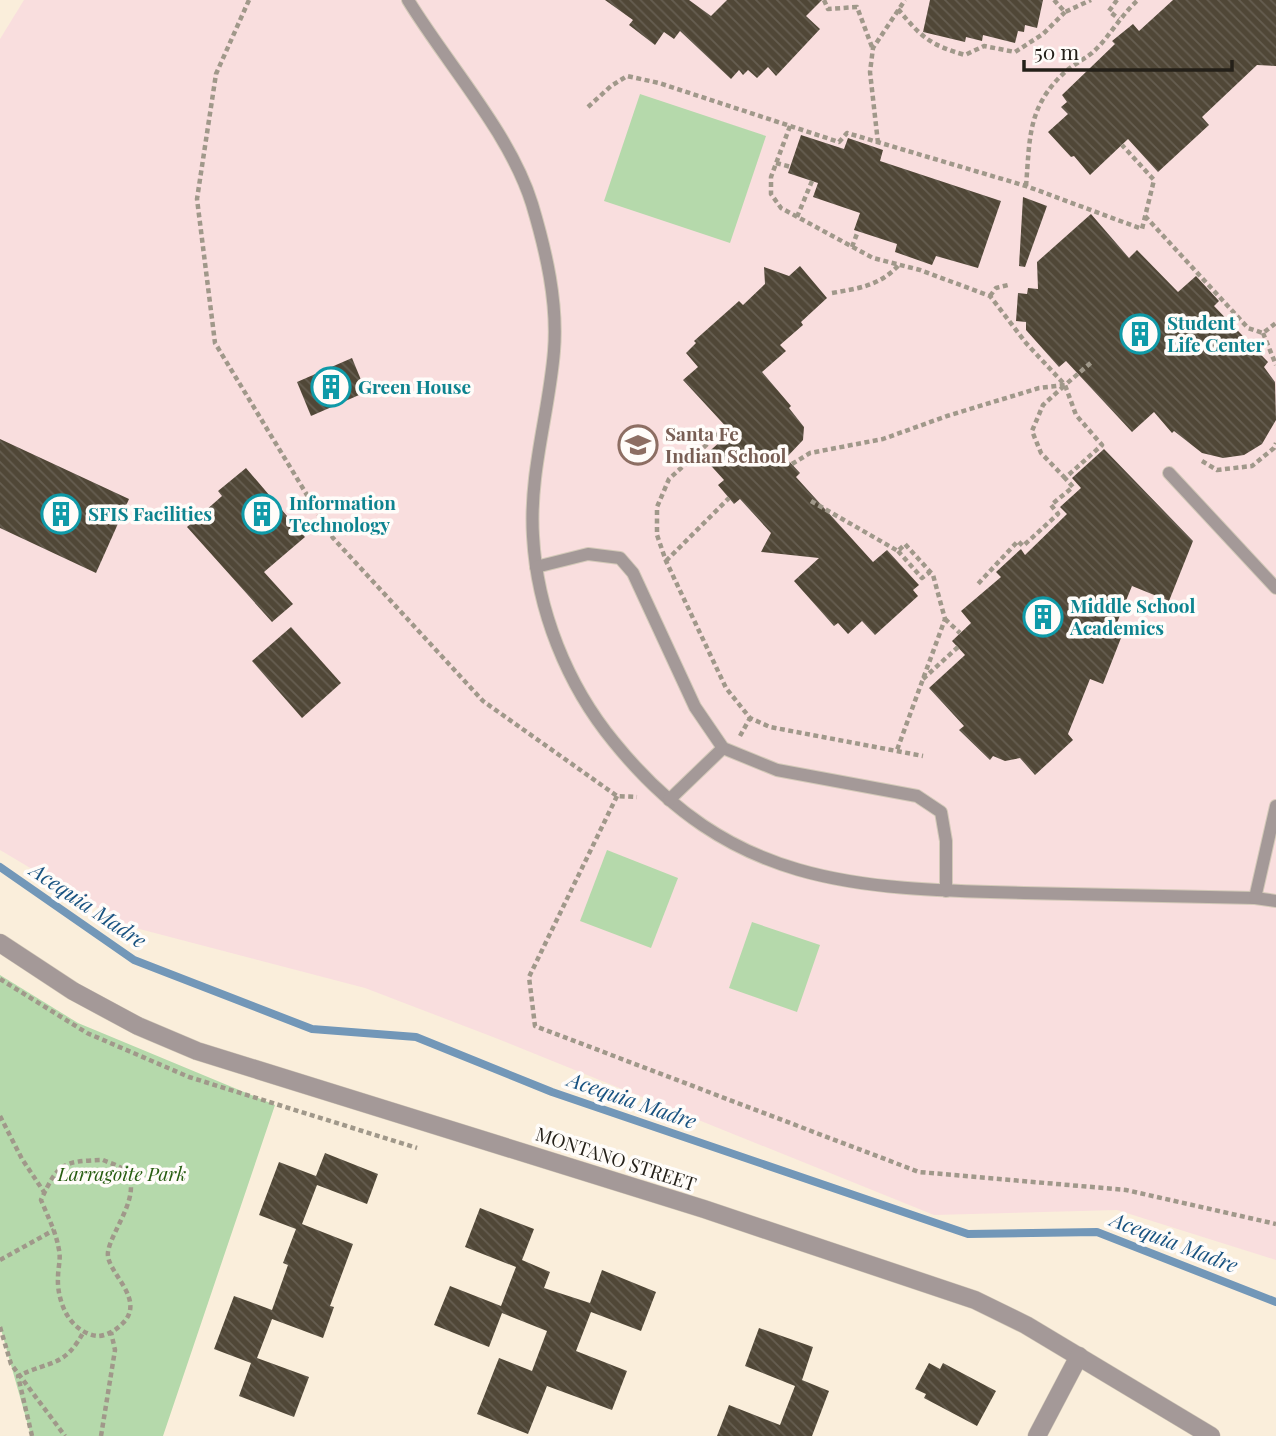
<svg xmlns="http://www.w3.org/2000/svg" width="1276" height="1436" viewBox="0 0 1276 1436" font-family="'Playfair Display',serif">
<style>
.education{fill:#f9dede}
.green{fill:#b5d9ab}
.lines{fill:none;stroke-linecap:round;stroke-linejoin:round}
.stream{stroke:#7297b8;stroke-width:8}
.building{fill:url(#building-back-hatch)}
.service-casing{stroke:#d3c9b8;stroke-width:14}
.minor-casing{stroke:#d3c9b8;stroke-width:19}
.path{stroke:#a0988a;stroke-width:4.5;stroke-dasharray:5 3.5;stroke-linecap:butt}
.service{stroke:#a49998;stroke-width:12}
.minor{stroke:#a49998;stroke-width:18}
.labels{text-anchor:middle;stroke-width:7;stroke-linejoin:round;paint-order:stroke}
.culture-label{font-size:19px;font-weight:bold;fill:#0d838f;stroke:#fffcf9;text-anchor:start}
.education-label{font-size:19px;font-weight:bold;fill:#785e54;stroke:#fffcf9;text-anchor:start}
.street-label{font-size:19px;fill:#242019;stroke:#fffcf9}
.park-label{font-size:19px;font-style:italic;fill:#275d11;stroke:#fffcf9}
.water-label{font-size:21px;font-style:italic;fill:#195381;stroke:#fffcf9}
</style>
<defs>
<pattern id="building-back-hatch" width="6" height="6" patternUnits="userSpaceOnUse" patternTransform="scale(1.75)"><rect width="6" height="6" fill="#504737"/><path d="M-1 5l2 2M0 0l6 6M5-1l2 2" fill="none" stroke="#665e51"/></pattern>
</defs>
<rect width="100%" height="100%" fill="#faeedb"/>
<path class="education" d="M24,0H1276V1260L1117,1210L934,1215L493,1037L365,988L128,926L0,850V39Z"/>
<g class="green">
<path d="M640,94L766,136L730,243L604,201Z"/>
<path d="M607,850L678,878L651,948L580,921Z"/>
<path d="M752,922L820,945L797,1012L729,988Z"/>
<path d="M0,975L78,1023L275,1105L163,1436H31L0,1326Z"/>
</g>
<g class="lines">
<path class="stream" d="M0,867L134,960L312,1029L416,1037L552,1092L968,1234L1097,1232L1276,1302"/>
</g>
<g class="building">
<path d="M605,0H689L711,16L727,0H822L806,16L820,29L776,76L768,67L757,78L748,70L743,75L739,70L731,79L680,31L674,39L664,32L655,45L629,25L633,20Z"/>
<path d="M930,0H1043L1037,28L1025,25L1024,32L1018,31L1015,43L983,35L982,41L966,37L965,42L923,32Z"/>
<path d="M1173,0H1276V66L1257,65L1202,117L1209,125L1158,172L1128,139L1090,175L1074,156L1071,157L1048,132L1068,114L1061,107L1067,102L1062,95L1115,44L1112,41L1133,24L1139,31Z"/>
<path d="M801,135L844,149L848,138L883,150L880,161L1001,201L978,268L936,256L932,265L895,252L897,244L854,230L860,213L813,197L818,183L788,173Z"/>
<path d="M1023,197L1047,206L1025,267L1019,266Z"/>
<path d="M1091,214L1129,258L1137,250L1178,292L1196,276L1219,301L1214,306L1268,362L1264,367L1275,382L1276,420L1262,444L1244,455L1223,458L1202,453L1174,431L1172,433L1154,412L1132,432L1066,361L1059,367L1026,330V322L1016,321L1018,293L1027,294L1028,288L1038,289L1037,262Z"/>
<path d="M800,266L827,298L801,322L803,325L780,345L786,351L762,372L791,406L789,408L804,427L803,440L786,458L800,473L796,477L873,562L887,550L919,585L913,590L918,596L875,635L862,621L848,634L838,623L834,626L794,581L819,558L761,552L771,533L740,499L734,504L718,485L724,480L703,457L731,432L683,380L698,367L686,353L696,343L694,341L739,301L743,305L765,284L764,267L789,276Z"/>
<path d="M352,358L366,392L311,416L297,382Z"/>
<path d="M0,439L129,499L96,573L0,528Z"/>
<path d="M1104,449L1193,541L1169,601L1132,586L1112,635L1121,638L1103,684L1090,679L1068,734L1073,740L1035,775L1020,758L1005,761L993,756L990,760L959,730L964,726L929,688L965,655L952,641L971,623L961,611L1001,577L996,572L1021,549L1025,555L1067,514L1060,507L1081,488L1072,478Z"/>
<path d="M246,468L305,537L264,572L293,604L272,622L187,527L222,496L218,491Z"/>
<path d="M291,627L341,683L302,718L252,661Z"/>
<path d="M325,1153L378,1174L367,1204L317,1185L302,1224L353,1244L330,1306L334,1307L323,1338L272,1319L257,1358L309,1377L294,1417L239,1396L251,1363L214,1349L234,1296L272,1310L288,1265L283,1263L296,1229L259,1215L279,1162L316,1176Z"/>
<path d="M480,1208L534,1229L522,1260L550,1272L544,1288L590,1303L602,1270L656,1292L641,1331L591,1312L576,1351L627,1371L612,1410L547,1386L528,1434L477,1414L499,1358L532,1371L547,1331L502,1313L489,1347L434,1325L450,1286L501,1306L516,1267L465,1247Z"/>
<path d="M759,1328L813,1347L802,1380L829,1391L812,1436H717L729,1405L780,1425L795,1386L745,1366Z"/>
<path d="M929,1363L940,1369L943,1363L996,1391L977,1426L924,1398L926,1394L915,1389Z"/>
</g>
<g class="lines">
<g class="service-casing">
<g id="service">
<path d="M408,0C447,64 510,133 532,204C546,251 558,302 554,351C549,413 529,473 533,536C537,610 567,685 614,742C730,885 852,889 1024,893C1101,894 1178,896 1255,898L1276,901"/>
<path d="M1169,473L1276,588"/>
<path d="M536,567L588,554L620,558L633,573L695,707L723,748L777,770L917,796L941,812L946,841V891"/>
<path d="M669,800L723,748"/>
<path d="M1255,898L1276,806"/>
</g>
</g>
<g class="minor-casing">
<g id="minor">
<path d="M0,943L73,991L138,1026L197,1051L704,1209L975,1300L1026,1325L1211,1436"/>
<path d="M1037,1436L1079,1356"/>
</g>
</g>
<g class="path">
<path d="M249,0L216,74L197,199L215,343L333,538L483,701L617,796L637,797"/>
<path d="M824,0L828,9L857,7L872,47"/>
<path d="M1054,0L1065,12L1091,0"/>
<path d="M1117,0L1109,11L1119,19"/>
<path d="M898,9C921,37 930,45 965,55L984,46L1015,52L1043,34L1065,12"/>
<path d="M588,107L611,86L627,76L659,83L839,142L847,133L1026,186L1142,229L1154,180L1122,145"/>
<path d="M790,126L771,177V194L781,208L873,258L920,270L990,296L1026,343L1065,385L1076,415L1102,445L1065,478L1073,487L1051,505L1058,514L1023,546L1018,541L977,585"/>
<path d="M878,143L870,72L873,48L905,0"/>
<path d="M776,163L791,167"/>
<path d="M1026,186C1030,139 1027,107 1065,72C1073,65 1083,60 1092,53C1109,38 1120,16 1138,0"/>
<path d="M1145,216L1248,328L1263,333L1276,323"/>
<path d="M797,217L812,181"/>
<path d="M852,247L858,231"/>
<path d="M832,293C860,288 879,286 899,265"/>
<path d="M990,296L996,288L1008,285"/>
<path d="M1263,333L1276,365"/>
<path d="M1064,386L1043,405L1032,431L1041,453L1065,478"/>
<path d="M726,427L669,479L657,507V535L666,561L726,688L750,718L770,727L923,756"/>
<path d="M1202,461L1217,470L1252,466L1274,448L1276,443"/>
<path d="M792,464L810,453L883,439L947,416L1039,388L1065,385L1093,361"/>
<path d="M811,501L898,551L905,544L933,575L945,619L897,750"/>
<path d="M898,551L922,578L930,572"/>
<path d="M666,561L729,498"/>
<path d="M945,619L960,633"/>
<path d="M923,679L958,647"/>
<path d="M740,736L750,718"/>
<path d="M617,796L529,977L535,1026L919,1172L1126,1190L1276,1224"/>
<path d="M0,979L87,1033L189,1077L417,1148"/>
<path d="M0,1116L22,1159L44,1192"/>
<path d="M103,1160C110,1163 121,1166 126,1172C143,1194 111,1231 108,1252C105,1272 148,1299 122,1324C116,1330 108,1335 99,1336C91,1336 81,1331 75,1325C63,1314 57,1293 58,1277C58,1268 61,1259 59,1250C56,1232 48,1217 41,1200C58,1163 63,1161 103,1160Z"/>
<path d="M0,1260L54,1230"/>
<path d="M0,1327L11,1364L65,1436"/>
<path d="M32,1436L18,1376C52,1360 65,1367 84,1331"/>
<path d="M101,1436L115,1350L111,1332"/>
</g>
<use href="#service" class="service"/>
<use href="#minor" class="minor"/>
</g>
<defs>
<g id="building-ring" transform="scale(2.0125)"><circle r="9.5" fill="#fffcf9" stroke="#0f9aa8" stroke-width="1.5"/><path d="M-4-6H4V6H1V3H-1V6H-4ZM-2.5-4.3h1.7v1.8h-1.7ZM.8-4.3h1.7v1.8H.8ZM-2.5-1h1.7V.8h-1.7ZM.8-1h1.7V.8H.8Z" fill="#0f9aa8"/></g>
<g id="school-ring" transform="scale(2.0125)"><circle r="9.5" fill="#fffcf9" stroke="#8d6e63" stroke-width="1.5"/><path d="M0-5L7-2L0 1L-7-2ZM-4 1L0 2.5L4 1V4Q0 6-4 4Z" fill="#8d6e63"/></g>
</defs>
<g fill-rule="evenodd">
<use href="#building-ring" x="1140" y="334"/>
<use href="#building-ring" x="331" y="387"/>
<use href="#school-ring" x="638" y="445"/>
<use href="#building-ring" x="61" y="514"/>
<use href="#building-ring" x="262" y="514"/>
<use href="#building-ring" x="1043" y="617"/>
</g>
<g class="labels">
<g class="culture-label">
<text x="1167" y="330">Student<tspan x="1167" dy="22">Life Center</tspan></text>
<text x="358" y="394">Green House</text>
<text x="289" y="510">Information<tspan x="289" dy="22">Technology</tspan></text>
<text x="88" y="521">SFIS Facilities</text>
<text x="1070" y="613">Middle School<tspan x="1070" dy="22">Academics</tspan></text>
</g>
<g class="education-label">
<text x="665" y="441">Santa Fe<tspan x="665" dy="22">Indian School</tspan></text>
</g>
<g class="street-label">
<text transform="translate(616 1159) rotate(18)" y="7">MONTANO STREET</text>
</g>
<g class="park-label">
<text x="122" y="1181">Larragoite Park</text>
</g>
<g class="water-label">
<text transform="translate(88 906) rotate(34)" y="7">Acequia Madre</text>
<text transform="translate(632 1101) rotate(19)" y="7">Acequia Madre</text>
<text transform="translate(1174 1243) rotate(21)" y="7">Acequia Madre</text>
</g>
</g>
<path d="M1024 60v10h208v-10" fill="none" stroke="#242019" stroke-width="3.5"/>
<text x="1034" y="60" font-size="21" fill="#242019" stroke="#fffcf9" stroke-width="5" paint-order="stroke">50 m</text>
</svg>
